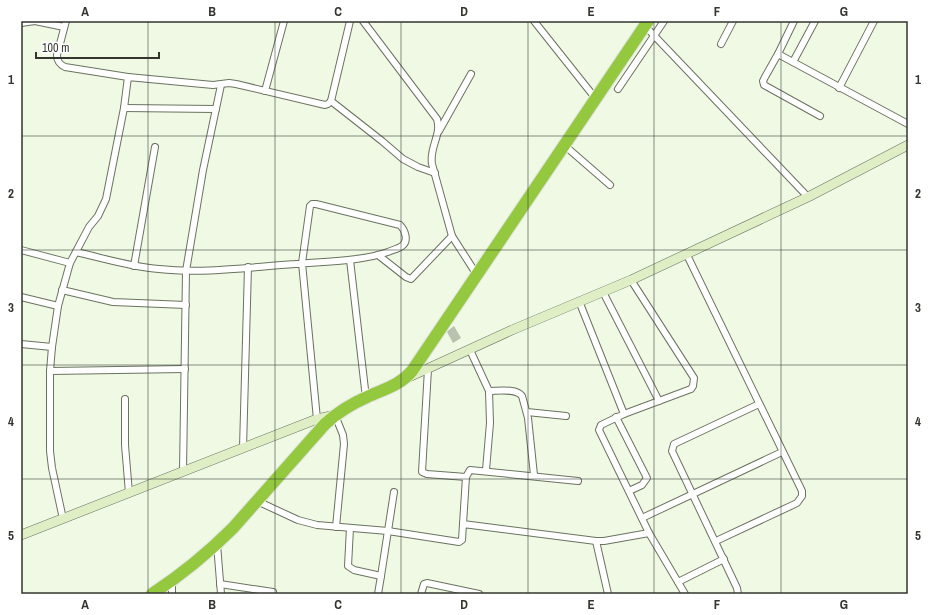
<svg xmlns="http://www.w3.org/2000/svg" width="929" height="615" viewBox="0 0 929 615" font-family="'Archivo Narrow',sans-serif">
<style>
.building{fill:#b9c2ae}
.lines{fill:none;stroke-linecap:round;stroke-linejoin:round}
.street-casing{stroke:#6a7360;stroke-width:8}
.secondary-casing{stroke:#6a7360;stroke-width:10}
.highway-casing{stroke:#e2e3e2;stroke-width:14}
.street{stroke:#fff;stroke-width:6}
.secondary{stroke:#dfeec5;stroke-width:9}
.highway{stroke:#94c83f;stroke-width:12}
.grid{fill:none;stroke:#32362e;stroke-width:1;stroke-opacity:0.55}
.neatline{fill:none;stroke:#32362e;stroke-width:1.5}
.grid-label{font-size:13px;text-anchor:middle;font-weight:bold;fill:#32362e}
</style>
<rect width="100%" height="100%" fill="#eff9e4"/>
<path class="building" d="M454,326L461,338L453,343L447,332L450,329Z"/>
<g class="lines">
<g class="street-casing">
<g id="street">
<path d="M35,21L64,27"/>
<path d="M66,21L57,55C57,61 59,64 65,67L128,77"/>
<path d="M363,21L437,119C442,135 429,147 432,164L452,236L477,275"/>
<path d="M534,21L596,99"/>
<path d="M21,23L35,21"/>
<path d="M645,26L808,197"/>
<path d="M721,44L733,21"/>
<path d="M778,54L794,21"/>
<path d="M793,62L815,21"/>
<path d="M839,88L874,21"/>
<path d="M618,89L664,21"/>
<path d="M265,91L284,21"/>
<path d="M331,101L382,141L403,159L418,167L435,173"/>
<path d="M124,108L216,109"/>
<path d="M820,116L764,85L763,81L765,77L778,54L908,124"/>
<path d="M439,131L471,74"/>
<path d="M564,145L610,185"/>
<path d="M21,250L70,263"/>
<path d="M76,252C103,258 131,267 159,269C204,274 250,267 295,264C326,261 358,262 388,252C392,250 398,249 402,246C409,241 405,230 400,225L316,204H312L310,206L302,263L317,419"/>
<path d="M686,253L802,491V496L797,503L716,541"/>
<path d="M378,255L406,277L411,279L452,236"/>
<path d="M350,260L366,398"/>
<path d="M134,266L155,147"/>
<path d="M631,280L694,378L693,386L691,389L624,414L601,425L599,430L649,533L685,594"/>
<path d="M62,290L113,302L186,305"/>
<path d="M603,292L659,401"/>
<path d="M21,297L58,306"/>
<path d="M579,301L624,414"/>
<path d="M21,344L52,347"/>
<path d="M470,350L489,391C498,391 516,388 522,396L528,418L534,475"/>
<path d="M428,369L422,472L427,474L466,477"/>
<path d="M50,371L185,369"/>
<path d="M125,399V445L129,493"/>
<path d="M527,412L566,416"/>
<path d="M335,415L343,435L344,444L336,527"/>
<path d="M616,417L647,478L642,485L629,491"/>
<path d="M243,448L248,267"/>
<path d="M486,470L490,423L489,391"/>
<path d="M183,472L186,271L203,170L221,85"/>
<path d="M257,501L298,520L317,525L388,531L459,542L462,540L463,524L596,541H604L649,533"/>
<path d="M642,518L782,452"/>
<path d="M63,519L52,468L50,451V371L52,347L58,306L70,263L89,227L98,216L106,199L124,108L128,77L213,85L229,83L236,84L325,105L328,104L331,101L350,21"/>
<path d="M463,524L466,477L470,470L578,481"/>
<path d="M350,528L348,566L354,570L381,576L378,594"/>
<path d="M596,541L608,594"/>
<path d="M217,544L221,594"/>
<path d="M381,576L394,492"/>
<path d="M678,582L724,559"/>
<path d="M220,584L273,592"/>
<path d="M172,594V581"/>
<path d="M421,594L424,584L427,583L479,594"/>
<path d="M738,594L737,588L672,451L674,444L759,404"/>
</g>
</g>
<g class="secondary-casing">
<g id="secondary">
<path d="M407,378L512,330L631,280L808,197L908,145"/>
<path d="M21,535L317,419L335,415"/>
</g>
</g>
<g class="highway-casing">
<path id="highway" d="M152,594C181,575 208,553 233,528L325,424C337,413 351,404 367,397C384,389 399,386 412,371L648,21"/>
</g>
<use href="#street" class="street"/>
<use href="#secondary" class="secondary"/>
<use href="#highway" class="highway"/>
</g>
<path class="grid" d="M148,21V594M275,21V594M401,21V594M528,21V594M654,21V594M781,21V594M21,136H908M21,250H908M21,365H908M21,479H908"/>
<rect width="929" height="615" fill="none" stroke="#ffffff" stroke-width="44"/>
<path d="M36 52v6h123v-6" fill="none" stroke="#32362e" stroke-width="2"/>
<text x="42" y="52" font-size="12" fill="#32362e" stroke="#ffffff" stroke-width="3" paint-order="stroke">100 m</text>
<rect x="22" y="22" width="885" height="571" class="neatline"/>
<g class="grid-label">
<text x="85" y="16">A</text>
<text x="212" y="16">B</text>
<text x="338" y="16">C</text>
<text x="464" y="16">D</text>
<text x="591" y="16">E</text>
<text x="717" y="16">F</text>
<text x="844" y="16">G</text>
<text x="11" y="84">1</text>
<text x="918" y="84">1</text>
<text x="11" y="198">2</text>
<text x="918" y="198">2</text>
<text x="11" y="312">3</text>
<text x="918" y="312">3</text>
<text x="11" y="426">4</text>
<text x="918" y="426">4</text>
<text x="11" y="540">5</text>
<text x="918" y="540">5</text>
<text x="85" y="609">A</text>
<text x="212" y="609">B</text>
<text x="338" y="609">C</text>
<text x="464" y="609">D</text>
<text x="591" y="609">E</text>
<text x="717" y="609">F</text>
<text x="844" y="609">G</text>
</g>
</svg>
